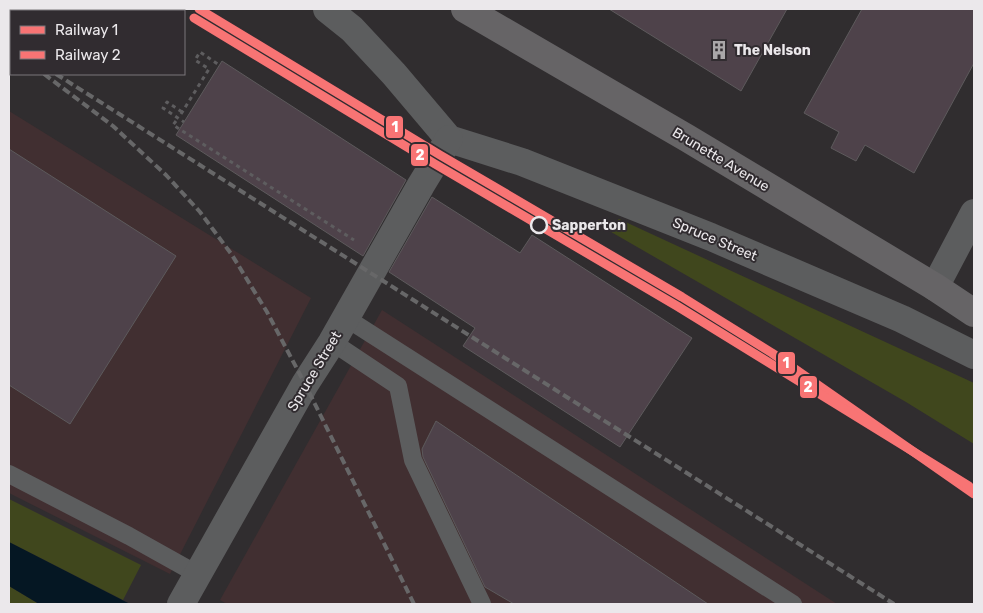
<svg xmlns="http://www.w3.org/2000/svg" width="983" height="613" viewBox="0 0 983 613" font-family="Rubik,sans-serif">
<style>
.industrial{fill:#412f31}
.green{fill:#40471d}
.water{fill:#051723}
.building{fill:#4e424a;stroke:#5d5a5c}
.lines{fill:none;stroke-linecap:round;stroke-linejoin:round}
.path{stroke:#5e5d5f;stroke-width:3;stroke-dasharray:4 4;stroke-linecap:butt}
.lane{stroke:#5c5d5e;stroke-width:18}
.street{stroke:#5c5d5e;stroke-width:28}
.primary{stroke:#666466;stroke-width:28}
.rail{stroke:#676768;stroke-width:4;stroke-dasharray:8 4;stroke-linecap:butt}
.rail-1-casing{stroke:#312c30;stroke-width:12}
.rail-2-casing{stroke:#312c30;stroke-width:12}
.rail-1{stroke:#f87474;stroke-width:9}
.rail-2{stroke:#f87474;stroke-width:9}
.stop-dot{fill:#312c30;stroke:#ebe8eb;stroke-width:2.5}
.labels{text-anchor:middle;stroke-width:4;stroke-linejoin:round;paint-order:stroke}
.poi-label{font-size:14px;font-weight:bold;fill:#ebe8eb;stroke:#312c30;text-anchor:start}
.street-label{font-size:14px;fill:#ebe8eb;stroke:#312c30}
.stop-label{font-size:14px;font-weight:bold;fill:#ebe8eb;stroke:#312c30;text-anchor:start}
.line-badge{stroke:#312c30;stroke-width:2}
.badge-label{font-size:14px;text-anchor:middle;font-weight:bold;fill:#fff}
</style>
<rect width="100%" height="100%" fill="#302d2f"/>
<g class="industrial">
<path d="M9,111L311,298L170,574L9,493Z"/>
<path d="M382,310L837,604H227L220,600Z"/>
</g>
<g class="green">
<path d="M619,219L974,383V444L906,402L606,229Z"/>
<path d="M9,499L141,565L123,600L9,542Z"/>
<path d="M9,586L39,604H9Z"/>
</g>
<path class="water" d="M9,542L130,604H39L9,586Z"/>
<g class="building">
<path d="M609,9H787L741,91Z"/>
<path d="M862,9H974V63L914,173L865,145L856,161L831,148L839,132L804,113Z"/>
<path d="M222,61L406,180L363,256L176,135Z"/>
<path d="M9,149L176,256L70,424L9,385Z"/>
<path d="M432,197L520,253L532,235L692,338L620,447L463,346L475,328L389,272Z"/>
<path d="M436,421L708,604H514L485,587L423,457L422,449Z"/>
</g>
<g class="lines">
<g class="path">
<path d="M182,112L167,102L163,108L184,122"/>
<path d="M181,114L209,69L195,60L200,52L219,65"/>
<path d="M176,121L173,125L354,240"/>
</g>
<g class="lane">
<path d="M346,318L793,604"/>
<path d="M332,342L398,386L413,460L482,604"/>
<path d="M9,474L129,536L197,574"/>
</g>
<g class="street">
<path d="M327,9L352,29L394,74L449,139L522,162L711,237L902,319L974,355"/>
<path d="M935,287L974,213"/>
<path d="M181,604L305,384L332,342L421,185L449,139"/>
</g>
<path class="primary" d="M465,9L687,138L935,287L974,313"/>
<g class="rail">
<path d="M9,47L11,49"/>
<path d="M44,74L113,126L166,175L200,212L232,255L267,312L305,384L414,604"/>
<path d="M56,74L894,604"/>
</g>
<g class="rail-1-casing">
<path id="rail-1" d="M199,9L440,155L682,297L772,353L974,494"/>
</g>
<g class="rail-2-casing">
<path id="rail-2" d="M194,18L435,164L677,306L969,486"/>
</g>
<use href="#rail-1" class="rail-1"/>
<use href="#rail-2" class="rail-2"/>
</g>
<defs>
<g id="building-bare" transform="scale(1.5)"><path d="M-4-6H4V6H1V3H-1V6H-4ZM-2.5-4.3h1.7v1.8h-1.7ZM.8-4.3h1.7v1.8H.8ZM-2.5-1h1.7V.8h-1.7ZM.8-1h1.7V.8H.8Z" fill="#aaa7a9" stroke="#312c30" stroke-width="2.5" paint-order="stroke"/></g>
</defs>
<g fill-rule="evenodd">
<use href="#building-bare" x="719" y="50"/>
</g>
<circle class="stop-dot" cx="539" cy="225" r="8"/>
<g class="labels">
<g class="poi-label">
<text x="734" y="55">The Nelson</text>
</g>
<g class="street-label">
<text transform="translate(721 159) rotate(31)" y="5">Brunette Avenue</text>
<text transform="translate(715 239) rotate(23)" y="5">Spruce Street</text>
<text transform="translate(314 371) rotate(-59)" y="5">Spruce Street</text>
</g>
<g class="stop-label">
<text x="552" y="230">Sapperton</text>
</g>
</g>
<g class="line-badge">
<rect x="385" y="115" width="19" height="24" rx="5" fill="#f87474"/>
<rect x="410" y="143" width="19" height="24" rx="5" fill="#f87474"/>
<rect x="777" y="351" width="19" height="24" rx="5" fill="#f87474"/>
<rect x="799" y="375" width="19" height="24" rx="5" fill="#f87474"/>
</g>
<g class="badge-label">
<text x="395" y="132">1</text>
<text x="420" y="160">2</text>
<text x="786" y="368">1</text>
<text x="808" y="392">2</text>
</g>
<rect width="983" height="613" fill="none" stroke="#ebe8eb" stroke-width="20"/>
<rect x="10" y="10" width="175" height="65" fill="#312c30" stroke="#7b777b"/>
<rect x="20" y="26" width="25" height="8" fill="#f87474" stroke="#7b777b"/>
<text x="55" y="35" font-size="15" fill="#ebe8eb">Railway 1</text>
<rect x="20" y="51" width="25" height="8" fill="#f87474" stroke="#7b777b"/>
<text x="55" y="60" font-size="15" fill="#ebe8eb">Railway 2</text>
</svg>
